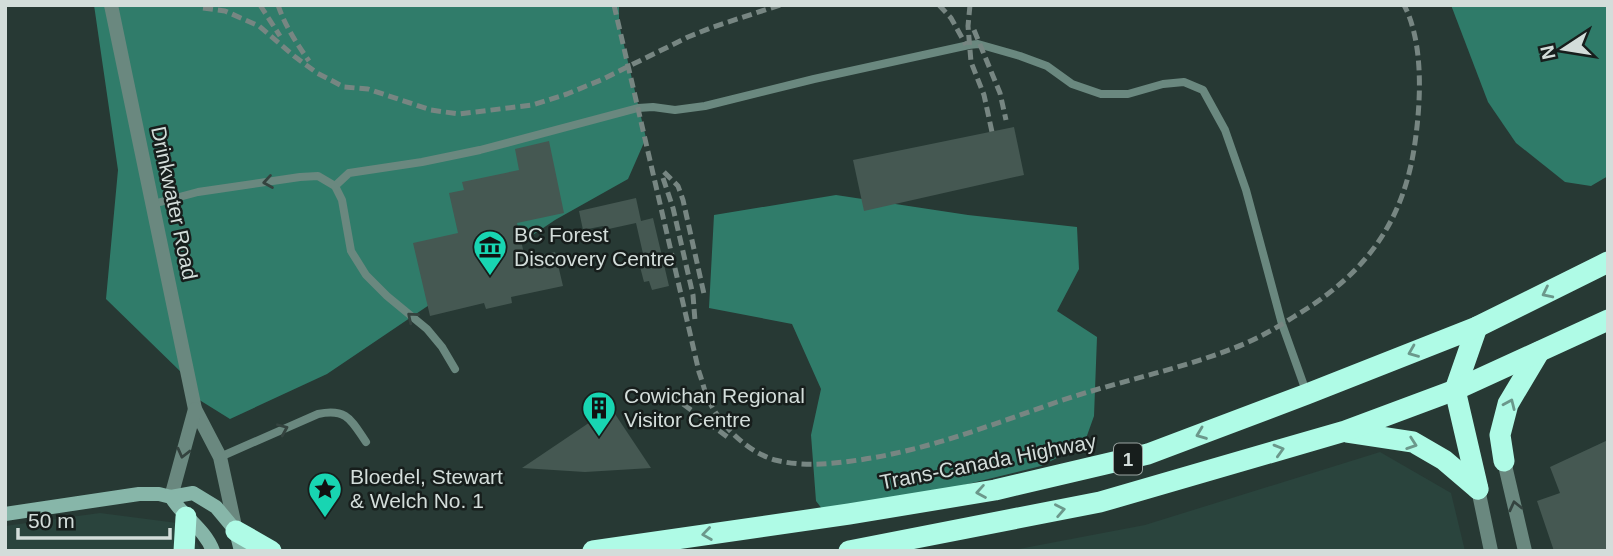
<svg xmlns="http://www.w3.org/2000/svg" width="1613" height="556" viewBox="0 0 1613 556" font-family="Arial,sans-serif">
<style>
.built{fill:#2a443d}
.forest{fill:#307c6a}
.water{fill:#2f7b69}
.building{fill:#455852}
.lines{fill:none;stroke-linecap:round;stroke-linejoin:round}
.lane{stroke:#6a887f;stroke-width:8}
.street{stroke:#6a887f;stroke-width:14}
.secondary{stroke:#87b6a9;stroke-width:14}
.highway{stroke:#affbe6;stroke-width:21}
.rail{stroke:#778682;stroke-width:5;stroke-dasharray:10 5;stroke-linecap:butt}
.oneway{stroke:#34433f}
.oneway2{stroke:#6b988b}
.labels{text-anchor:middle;stroke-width:5;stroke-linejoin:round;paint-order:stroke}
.shield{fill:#171e1c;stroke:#9ba4a1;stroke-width:2}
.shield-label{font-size:19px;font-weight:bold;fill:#d3ddda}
.street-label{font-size:21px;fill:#d3ddda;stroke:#171e1c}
.poi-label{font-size:21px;fill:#d3ddda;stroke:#171e1c;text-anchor:start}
</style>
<rect width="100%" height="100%" fill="#273934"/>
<g class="built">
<path d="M1380,452L1451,493L1465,551H1008L1145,525Z"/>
<path d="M100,513L185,524L202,551H5V526Z"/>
</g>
<g class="forest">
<path d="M94,5H619V24L646,138L628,179L555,220L327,374L230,419L185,391L183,374L106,299L118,170Z"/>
<path d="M836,195L968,215L1077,227L1079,269L1057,311L1097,337L1094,416L1084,444L1041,466L829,518L816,501L811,435L821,389L792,324L709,308L714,215Z"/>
</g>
<path class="water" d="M1451,5H1608V176L1591,186L1565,182L1516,143L1488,102Z"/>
<g class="building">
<path d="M1014,127L1024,175L864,211L853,160Z"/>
<path d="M549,141L564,213L517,223L525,258L555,252L563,286L511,297L512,303L486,309L484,303L430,316L413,243L458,233L449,193L464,190L462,182L519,170L515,149Z"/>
<path d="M636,198L641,221L653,218L669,286L652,290L649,281L644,282L638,259L644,258L636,223L604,230L603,226L583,230L579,211Z"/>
<path d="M611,408L651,468L585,472L522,468Z"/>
<path d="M1608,440V551H1554L1537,501L1560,493L1550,467Z"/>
</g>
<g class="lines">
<g class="lane">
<path d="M335,186L349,173L422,162L480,150L638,108L653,107L675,110L705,106L814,79L969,45L978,44L1020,56L1047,66L1072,84L1101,94H1128L1163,84L1184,82L1203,90L1225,130L1246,190L1282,324L1307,394"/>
<path d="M153,204L198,192L300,177L318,176L335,186L342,200L351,251L366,275L387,296L427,329L442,347L455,369"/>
<path d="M220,457L318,414C347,408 351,420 366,442"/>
</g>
<g class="street">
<path d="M111,5L195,409L220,457L236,531"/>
<path d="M1504,461L1525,551"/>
<path d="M1478,489L1491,551"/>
<path d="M171,497L195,409"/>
</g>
<g class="secondary">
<path d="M171,497C183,517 205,529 213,551"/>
<path d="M5,514L139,494H159L171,497L193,493L216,507L236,531L241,551"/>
</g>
<g class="highway">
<path d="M1477,327L1455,390L1478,489"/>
<path d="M1347,432L1413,442L1444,460L1478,489"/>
<path d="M1504,461L1500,435L1508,404L1539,352"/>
<path d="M236,531L271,551"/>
<path d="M184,551L186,517"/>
<path d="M593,551L849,514L995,490L1148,454L1307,394L1477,327L1608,262"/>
<path d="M849,551L1100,502L1345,431L1455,390L1608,320"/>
</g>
<g class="rail">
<path d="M260,5L280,36"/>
<path d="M278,5C285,26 297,44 309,61"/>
<path d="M614,5L699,372C702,380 704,389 707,397C719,424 747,452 775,460C803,467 831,464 859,460C928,450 991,425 1057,402C1118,381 1184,369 1244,344C1262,336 1278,327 1295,316C1367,273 1406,220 1416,135C1421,96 1423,41 1404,5"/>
<path d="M939,5L951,18L966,45"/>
<path d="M970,5L968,26L971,62L984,95L992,132"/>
<path d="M203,8L225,11L259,26L294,56L317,73L344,87L368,89L431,110L459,114L532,105L567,94L601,80L688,37L713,27L780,5"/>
<path d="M974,30L1000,93L1006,120"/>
<path d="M664,172L678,186L683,200L704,294"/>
<path d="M663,178L673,208L693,295L695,321"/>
<path d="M671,395L730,439"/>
</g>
</g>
<defs><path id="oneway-chevron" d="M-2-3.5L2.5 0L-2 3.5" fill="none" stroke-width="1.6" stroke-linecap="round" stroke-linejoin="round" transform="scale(1.75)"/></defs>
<g class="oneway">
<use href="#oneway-chevron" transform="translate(268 182) rotate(171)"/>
<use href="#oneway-chevron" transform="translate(412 317) rotate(-140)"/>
<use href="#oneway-chevron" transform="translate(283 429) rotate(-23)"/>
<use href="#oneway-chevron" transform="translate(183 453) rotate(104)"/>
<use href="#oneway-chevron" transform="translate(1515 506) rotate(-103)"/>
</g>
<g class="oneway2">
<use href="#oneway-chevron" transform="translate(1547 293) rotate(154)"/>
<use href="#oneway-chevron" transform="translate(1413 352) rotate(158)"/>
<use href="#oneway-chevron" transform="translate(1510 404) rotate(-66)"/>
<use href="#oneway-chevron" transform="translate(1201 434) rotate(159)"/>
<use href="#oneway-chevron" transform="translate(1412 444) rotate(19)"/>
<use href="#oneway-chevron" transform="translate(1279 450) rotate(-16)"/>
<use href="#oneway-chevron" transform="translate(981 492) rotate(170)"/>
<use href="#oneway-chevron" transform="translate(1060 510) rotate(-11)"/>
<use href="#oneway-chevron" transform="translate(707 534) rotate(172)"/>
</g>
<defs>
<g id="museum-pin" transform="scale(1.75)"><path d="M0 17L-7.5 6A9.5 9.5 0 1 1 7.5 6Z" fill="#18d5b2" stroke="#171e1c"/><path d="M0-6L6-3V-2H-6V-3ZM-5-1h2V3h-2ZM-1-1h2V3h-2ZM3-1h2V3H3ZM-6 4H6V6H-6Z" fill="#111"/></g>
<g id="building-pin" transform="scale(1.75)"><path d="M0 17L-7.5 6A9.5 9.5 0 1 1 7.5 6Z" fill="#18d5b2" stroke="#171e1c"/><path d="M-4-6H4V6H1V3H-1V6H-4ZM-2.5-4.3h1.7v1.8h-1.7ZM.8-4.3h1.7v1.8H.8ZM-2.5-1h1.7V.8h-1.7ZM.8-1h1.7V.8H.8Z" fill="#111"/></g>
<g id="sight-pin" transform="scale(1.75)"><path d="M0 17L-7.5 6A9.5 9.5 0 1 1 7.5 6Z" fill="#18d5b2" stroke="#171e1c"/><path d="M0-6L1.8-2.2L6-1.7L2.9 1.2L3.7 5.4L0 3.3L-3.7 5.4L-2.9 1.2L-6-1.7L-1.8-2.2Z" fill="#111"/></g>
</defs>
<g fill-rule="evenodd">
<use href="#museum-pin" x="490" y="247"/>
<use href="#building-pin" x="599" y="408"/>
<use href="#sight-pin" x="325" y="489"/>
</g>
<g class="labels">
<rect class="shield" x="1114" y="443.5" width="28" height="31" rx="5"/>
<g class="shield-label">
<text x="1128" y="466">1</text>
</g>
<g class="street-label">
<text transform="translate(174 203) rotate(78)" y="7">Drinkwater Road</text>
<text transform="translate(988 462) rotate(-11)" y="7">Trans-Canada Highway</text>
</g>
<g class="poi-label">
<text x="514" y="242">BC Forest<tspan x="514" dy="24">Discovery Centre</tspan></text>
<text x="624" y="403">Cowichan Regional<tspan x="624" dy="24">Visitor Centre</tspan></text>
<text x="350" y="484">Bloedel, Stewart<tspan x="350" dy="24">&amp; Welch No. 1</tspan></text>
</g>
</g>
<rect width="1613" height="556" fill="none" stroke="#d3ddda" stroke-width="14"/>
<g transform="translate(1564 49) rotate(258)" stroke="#171e1c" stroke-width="5" paint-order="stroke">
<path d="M0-5L12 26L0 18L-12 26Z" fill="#d3ddda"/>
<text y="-10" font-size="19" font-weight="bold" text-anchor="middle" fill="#d3ddda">N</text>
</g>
<path d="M18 528v10h152v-10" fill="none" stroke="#d3ddda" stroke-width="3.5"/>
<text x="28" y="528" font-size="21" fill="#d3ddda" stroke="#171e1c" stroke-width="5" paint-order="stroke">50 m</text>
</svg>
